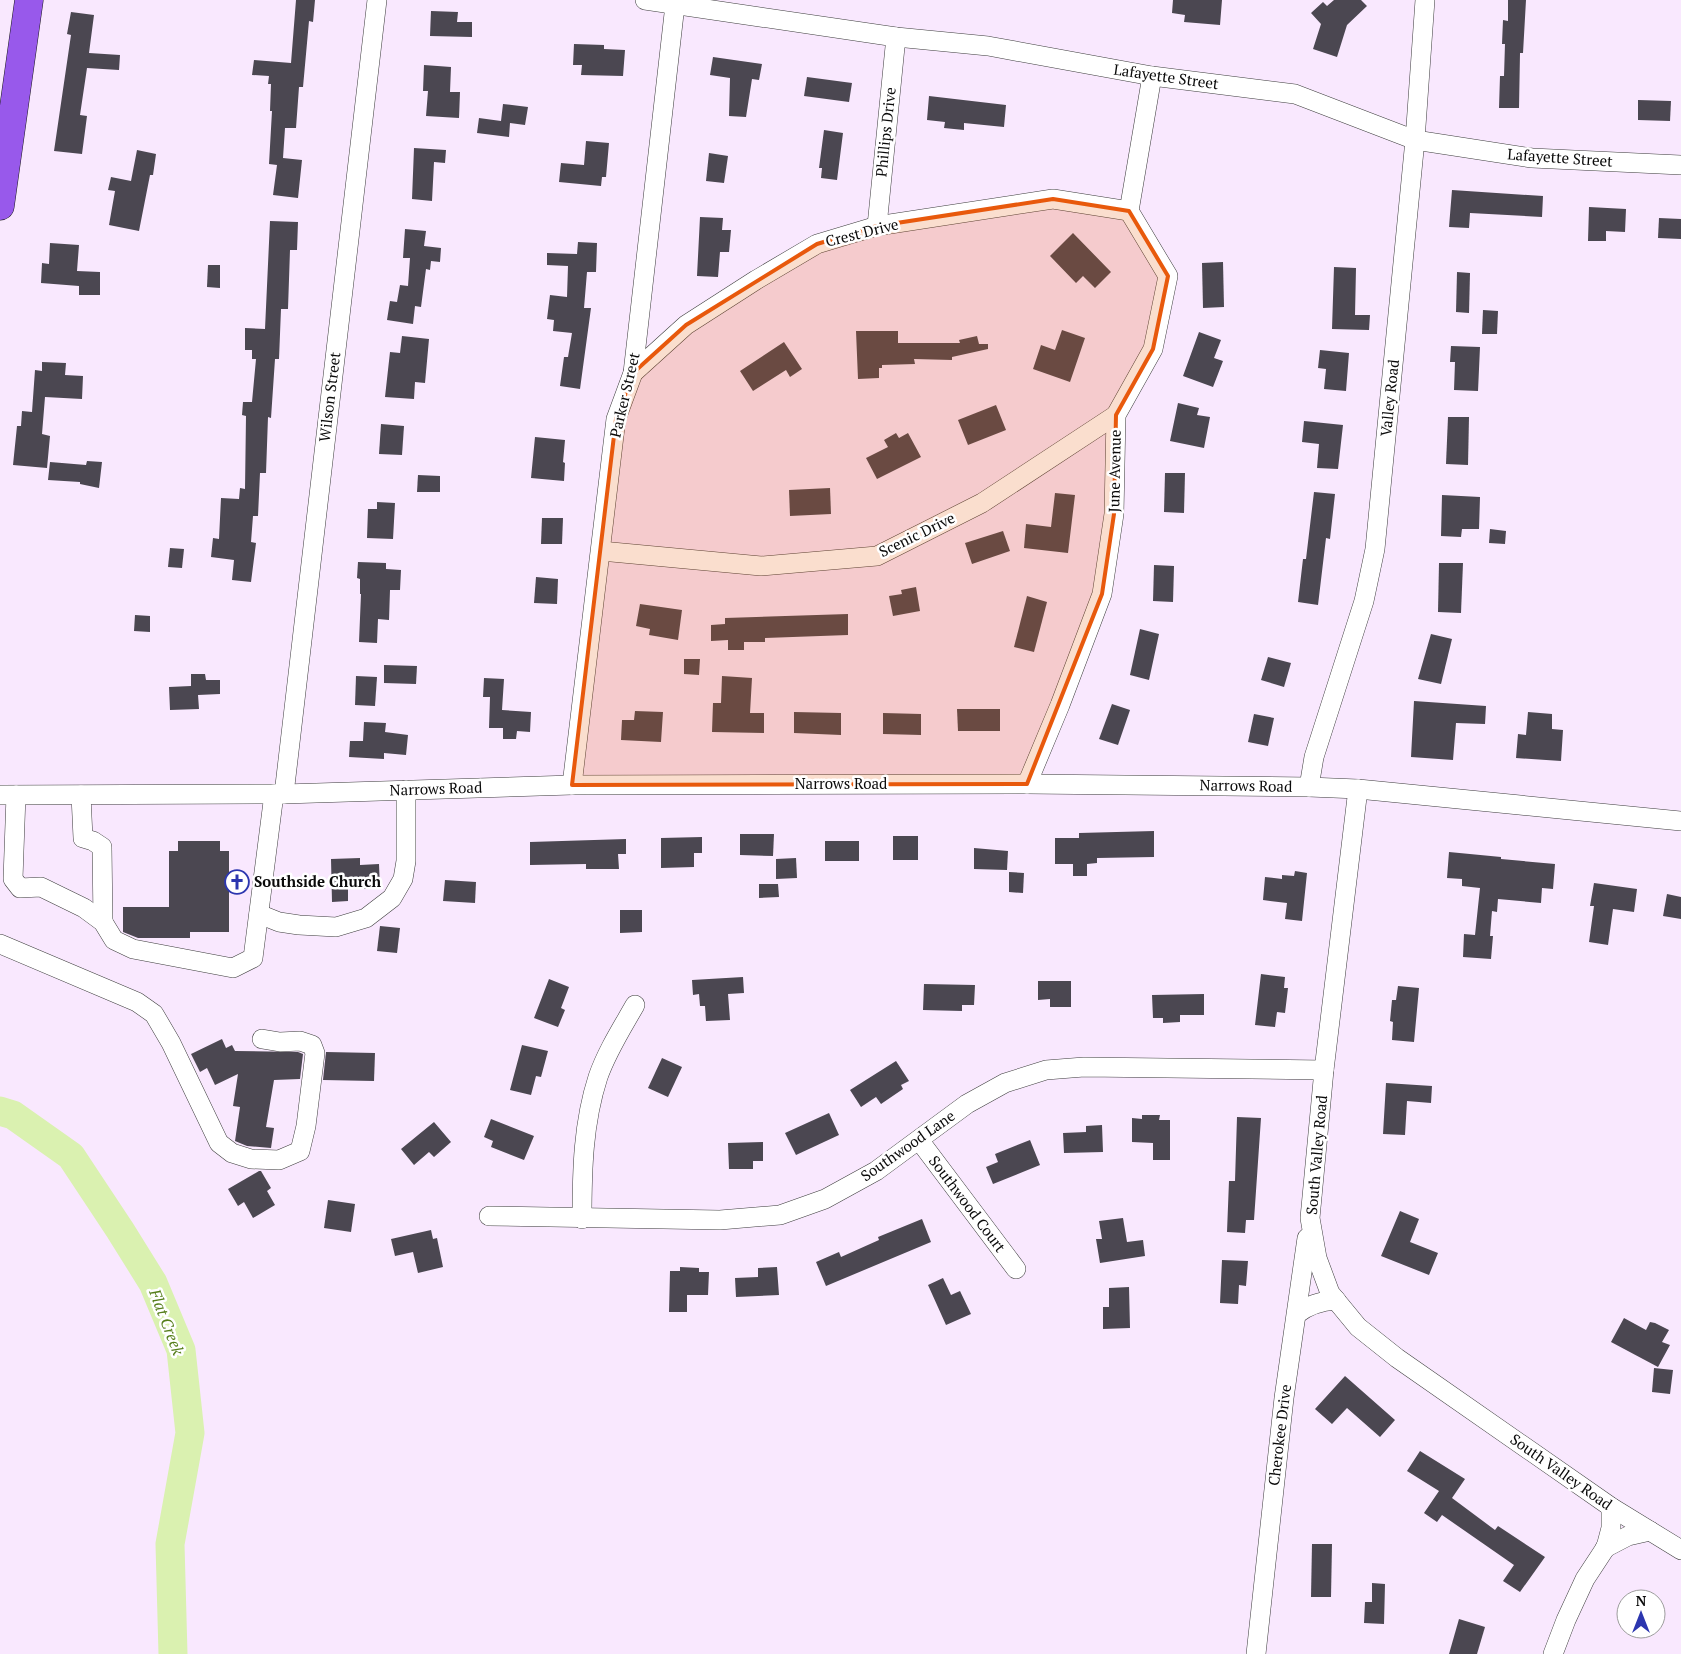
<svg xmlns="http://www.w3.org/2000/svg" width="1681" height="1654" viewBox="0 0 1681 1654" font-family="'PT Serif',serif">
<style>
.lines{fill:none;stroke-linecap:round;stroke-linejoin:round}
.river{stroke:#daf1b0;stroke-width:29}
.building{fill:#4b4751}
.minor-casing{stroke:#3d3d3d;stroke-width:20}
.highway-casing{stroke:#1b1b1b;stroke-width:29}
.minor{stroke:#fff;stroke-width:19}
.highway{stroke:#9859eb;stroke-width:28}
.marked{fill:#e8590c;fill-opacity:0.2;stroke:#e8590c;stroke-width:4;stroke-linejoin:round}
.labels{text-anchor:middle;stroke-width:5;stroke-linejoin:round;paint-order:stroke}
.street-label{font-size:15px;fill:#0a0a0a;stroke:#fff}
.poi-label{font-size:15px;font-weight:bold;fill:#0a0a0a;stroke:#fff;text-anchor:start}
.water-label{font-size:16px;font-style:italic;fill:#557e1b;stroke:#fff}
</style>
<rect width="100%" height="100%" fill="#f9e8fe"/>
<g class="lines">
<path class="river" d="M0,1111L13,1115L71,1156L120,1230L153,1283L181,1350L190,1433L170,1544L173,1654"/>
</g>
<g class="building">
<path d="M296,0H315L313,22L309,21L303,87H299L296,128H285L283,158L302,160L298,198L273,195L277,165L269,164L272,111H270L271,84H268L269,76L252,75L254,60L291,63Z"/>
<path d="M1173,0H1222L1220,25L1184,22L1185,15L1172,13Z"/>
<path d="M1334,0H1361L1367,6L1347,25L1337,57L1313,49L1321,24L1311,13L1323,2L1327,6Z"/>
<path d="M1508,0H1526L1523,53H1520L1519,108H1499L1500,76H1504L1505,44H1502L1503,20L1508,21Z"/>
<path d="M431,11L458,12L457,22H472V37L430,36Z"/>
<path d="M71,12L94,15L89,53L120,55L119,70L87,68L80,115L87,116L82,154L54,151L71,35L67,34Z"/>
<path d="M574,44L604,45V49L625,50L623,76L581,75L582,65H573Z"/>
<path d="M713,57L762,64L759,80L752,79L746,117L729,116L730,78L710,75Z"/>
<path d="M424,65L451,67L450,92H460L459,118L426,116L428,91H423Z"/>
<path d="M807,77L852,83L849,102L804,96Z"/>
<path d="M929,96L1006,105L1004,127L964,123V130L944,128L945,122L927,120Z"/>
<path d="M1638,100L1671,101L1670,121L1638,120Z"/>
<path d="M503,104L528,107L525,125L510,123L509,137L477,133L479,118L501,121Z"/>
<path d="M824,130L843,133L837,180L821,178L822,168H819Z"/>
<path d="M586,141L609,143L606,177H602L601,186L559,182L561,163L584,165Z"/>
<path d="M414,148L446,150L445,163L434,162L432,201L412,199Z"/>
<path d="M137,150L156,154L153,175H150L139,231L109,225L115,191L108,190L111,177L131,181Z"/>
<path d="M709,153L728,156L724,183L706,181Z"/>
<path d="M1452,190L1543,196L1542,217L1470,213L1469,228L1449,227Z"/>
<path d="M1589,207L1626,209L1625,232L1606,231V241H1588Z"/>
<path d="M700,217L723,218L722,230H731L729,252H720L718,277L697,276Z"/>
<path d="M1659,218L1681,219V239L1658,238Z"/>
<path d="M270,221L298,222L297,250H290L288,309H281L279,359H275L271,418L268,417L266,473H260L258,516H253L251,542L256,543L251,582L232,580L234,560L211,557L213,538L219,539L221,498L239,499L240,488L245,489L246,416L242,415L243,402H252L256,359H252V350H245V328L265,329Z"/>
<path d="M405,229L426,231L424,246L441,248L440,262L431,261L430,270L426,269L421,307L415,306L413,324L387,320L390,301L397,302L400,285L408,286L410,258H403Z"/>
<path d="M1073,233L1111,272L1095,288L1083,276L1076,283L1050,256Z"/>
<path d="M578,242L597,243L596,272H587L584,308H591L580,389L560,386L564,357H568L572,333L553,331L554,320L547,319L550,295L567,297L568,266L547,265V253L577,254Z"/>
<path d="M50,243L79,245L77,271L100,272V295H79V286L41,283L42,263L49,264Z"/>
<path d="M1223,262L1224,307L1203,308L1202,263Z"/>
<path d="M208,265H220V288L207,287Z"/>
<path d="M1334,267L1356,268L1355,315H1370L1369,330L1332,329Z"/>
<path d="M1457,272L1470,273L1469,313L1456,312Z"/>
<path d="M1483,310L1498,311L1497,334H1482Z"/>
<path d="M1062,330L1085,338L1070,382L1033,369L1041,345L1055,350Z"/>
<path d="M856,331H898V343H960L959,340L977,336L979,344H988V349L952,357V360L914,359L915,364L882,365V368H879V378L858,379Z"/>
<path d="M1199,332L1221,340L1214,358L1223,361L1213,387L1183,376Z"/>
<path d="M402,336L429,339L425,383L415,382L414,399L385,397L390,352L400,353Z"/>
<path d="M784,342L802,369L790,377L786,370L753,391L740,371Z"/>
<path d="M1451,346L1480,347L1478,391L1454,390L1455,362H1450Z"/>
<path d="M1320,350L1349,353L1346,391L1324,389L1326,369L1318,368Z"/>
<path d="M42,362L66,363L65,375L83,376L82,399L45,397L42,434L50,436L47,468L13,465L17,426H21L22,411L32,412L35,370L42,371Z"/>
<path d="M1178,403L1199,408L1197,415L1210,417L1204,448L1170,441Z"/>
<path d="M996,405L1006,430L968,445L958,420Z"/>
<path d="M1448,417H1469L1468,465L1446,464Z"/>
<path d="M1304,421L1343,425L1338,469L1317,468L1319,444L1302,442Z"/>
<path d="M381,424L404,426L402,455L379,454Z"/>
<path d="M896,433L899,438L908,433L921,457L877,479L866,458L888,447L884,440Z"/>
<path d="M535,437L565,440L563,462L565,463L564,481L531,478Z"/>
<path d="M87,461L102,462L99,488L80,484V482L48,480L50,462L86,465Z"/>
<path d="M1165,473H1185L1184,513L1164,512Z"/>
<path d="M418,475L440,476V492H417Z"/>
<path d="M830,488L831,514L790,516L789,490Z"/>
<path d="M1314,492L1335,494L1330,539L1326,538L1318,605L1298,602L1303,559H1306Z"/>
<path d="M1055,493L1075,495L1068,553L1024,548L1026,524L1051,527Z"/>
<path d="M1442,495L1480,497L1479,529H1462L1461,537L1441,536Z"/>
<path d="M377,502L395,503L393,539L367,538L368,509H377Z"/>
<path d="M542,518H563L562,544H541Z"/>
<path d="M1490,529L1506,531L1505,544L1489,543Z"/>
<path d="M1003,531L1010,551L972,564L965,543Z"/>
<path d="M170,548L184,549L182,568L168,567Z"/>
<path d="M358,562L386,563V569L401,570L400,590H390L389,620L378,619L377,643L359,642L361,594H360V579L357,578Z"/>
<path d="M1439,563H1463L1461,613L1438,612Z"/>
<path d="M1154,565L1174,566L1173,602L1153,601Z"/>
<path d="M536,577L558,579L557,604L534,603Z"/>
<path d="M916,587L920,611L893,616L889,596L902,594L901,590Z"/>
<path d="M1027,596L1047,602L1034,652L1014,647Z"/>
<path d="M640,604L682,610L678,640L649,635L650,629L636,626Z"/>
<path d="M848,614V635L765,638V642H744V650H728V640L711,641V625L725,624V618Z"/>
<path d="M135,615L150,616V632L134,631Z"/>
<path d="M1140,629L1159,634L1149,680L1130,675Z"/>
<path d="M1431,634L1452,639L1441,684L1418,679Z"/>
<path d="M1268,657L1291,663L1284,687L1261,680Z"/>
<path d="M684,659H700L699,675L684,674Z"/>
<path d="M384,665L417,666L416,684L384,683Z"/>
<path d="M191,674H205L206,680H220V694L198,695L199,709L170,710L169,687L191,686Z"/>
<path d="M356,676L377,677L375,706L355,705Z"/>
<path d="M722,676L752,678L750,713H764V733L712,732L713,703H721Z"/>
<path d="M484,678L504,679L502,710L531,712L530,732L517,731L516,739H503V728H489L490,697H483Z"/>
<path d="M1414,701L1486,706L1485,724L1456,723L1453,760L1411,757Z"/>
<path d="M1112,704L1130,710L1118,745L1099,739Z"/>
<path d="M957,709H1000V731H958Z"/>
<path d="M635,711L663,712L661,742L621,740L622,720H634Z"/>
<path d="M794,712L841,713V735L794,733Z"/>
<path d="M1528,712L1552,714V729L1563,730L1561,761L1516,758L1518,734L1526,735Z"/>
<path d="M883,713L921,714V735L883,734Z"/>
<path d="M1254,714L1274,718L1268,746L1248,742Z"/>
<path d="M364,722L386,723L385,732L408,735L406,755L384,753V759L349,757L350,741H363Z"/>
<path d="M1154,831V857L1097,858V863L1087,864V876H1073V864H1055V838H1079V833Z"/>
<path d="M740,834H774L773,856L740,855Z"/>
<rect x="893" y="836" width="25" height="24"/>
<path d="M702,837V853H694V867L661,868V838Z"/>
<path d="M626,839V854H618L619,869H586V864L530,865V842Z"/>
<path d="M178,841H220V851H229V932H190V938H138L123,932V907H169V851H178Z"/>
<rect x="825" y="841" width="34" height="20"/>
<path d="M974,848L1008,851L1007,870L974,869Z"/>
<path d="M1449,852L1501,857V859L1555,864L1553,889L1542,888L1541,903L1498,899L1497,912L1492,911L1490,936H1493L1491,959L1463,957L1464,934L1475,935L1480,888L1462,886V879L1447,878Z"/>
<path d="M360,858V865L379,864L380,889H348V901L332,902L331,859Z"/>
<path d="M796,858L797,878L776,879V859Z"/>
<path d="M1295,871L1307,873L1302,921L1285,919L1287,903L1263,900L1265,877L1282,879V875L1294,876Z"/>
<path d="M1009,872L1024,873L1023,893L1009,892Z"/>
<path d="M445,880L476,882L475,903L443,901Z"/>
<path d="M1594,883L1637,889L1634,912L1613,909L1608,945L1589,942L1594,906H1590Z"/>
<path d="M759,884H778L779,897L759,898Z"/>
<path d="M1667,894L1681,897V919L1663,916Z"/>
<path d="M620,910H642V932L620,933Z"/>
<path d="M380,926L400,928L397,953L377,951Z"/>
<path d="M1261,974L1285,977L1284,988H1288L1285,1013L1277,1012L1275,1027L1255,1025Z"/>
<path d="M743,977L744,993L728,994L730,1020L706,1021L705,1006H700L699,994L693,995L692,980Z"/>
<path d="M549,979L569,987L561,1008L565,1010L558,1027L534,1018Z"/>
<path d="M1038,981H1071V1007H1050V999L1038,1000Z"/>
<path d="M924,984L975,985L974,1005H962V1011L923,1010Z"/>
<path d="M1398,986L1419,988L1414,1042L1392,1040L1393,1022L1390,1021L1392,1000H1396Z"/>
<path d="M1204,994V1015H1180V1022L1163,1023V1018H1153L1152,995Z"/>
<path d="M222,1039L226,1048L232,1045L235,1051L298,1052L303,1054L300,1079L274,1080L266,1127L274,1128L271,1148L247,1146L235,1141L240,1107L233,1106L238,1074L215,1085L207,1068L200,1072L191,1054Z"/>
<path d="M522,1045L548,1051L541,1077L536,1076L531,1095L510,1090Z"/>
<path d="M326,1052L375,1053L374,1081L323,1080Z"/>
<path d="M662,1058L682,1067L668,1097L648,1088Z"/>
<path d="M896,1061L909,1081L901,1085L903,1089L881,1104L876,1097L861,1107L850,1090Z"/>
<path d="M1386,1083L1432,1086L1431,1103L1407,1101L1405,1135L1383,1134Z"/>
<path d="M829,1113L839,1135L796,1155L785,1133Z"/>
<path d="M1142,1115H1160L1159,1120H1170V1160H1153V1143L1132,1142V1118L1142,1119Z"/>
<path d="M1237,1117L1261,1118L1254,1220H1246L1245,1233L1227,1232L1229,1181H1235Z"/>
<path d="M491,1119L534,1136L524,1160L491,1147L493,1141L484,1137Z"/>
<path d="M434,1122L451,1142L434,1157L429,1152L414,1165L401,1149Z"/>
<path d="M1102,1125L1103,1152L1064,1153L1063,1133L1086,1132V1126Z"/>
<path d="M1030,1140L1040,1165L993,1184L986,1167L998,1162L995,1154Z"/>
<path d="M763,1142V1161H753V1169H729L728,1143Z"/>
<path d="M259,1171H261L271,1188L267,1191L275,1205L253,1218L244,1202L238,1206L228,1189Z"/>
<path d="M328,1200L355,1204L351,1232L324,1228Z"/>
<path d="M1400,1211L1419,1219L1410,1242L1438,1253L1429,1275L1381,1256Z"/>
<path d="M1123,1218L1127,1242L1143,1240L1145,1256L1100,1263L1096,1239H1102L1099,1221Z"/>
<path d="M922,1219L931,1242L826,1286L816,1262L839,1252L841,1257L879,1240L878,1237Z"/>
<path d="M431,1230L433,1239L437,1238L443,1267L418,1273L413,1252L395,1256L391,1239Z"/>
<path d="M1222,1260L1248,1261L1246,1286L1239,1285L1238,1304L1220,1303Z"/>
<path d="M680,1267L699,1268V1272H709L708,1295H687V1312H669L670,1271H680Z"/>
<path d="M777,1267L779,1295L736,1297L735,1278L758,1277V1268Z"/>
<path d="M943,1278L951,1295L960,1291L971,1314L946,1325L928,1285Z"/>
<path d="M1129,1287L1130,1328L1103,1329V1307H1109V1288Z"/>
<path d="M1624,1318L1646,1330L1650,1322L1655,1323L1669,1330L1662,1342L1670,1345L1658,1367L1611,1342Z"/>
<path d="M1654,1368L1673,1370L1670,1394L1652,1392Z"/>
<path d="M1345,1376L1395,1420L1380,1437L1347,1408L1332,1424L1315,1409Z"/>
<path d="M1420,1451L1465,1479L1452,1498L1495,1530L1498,1526L1545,1557L1520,1592L1503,1581L1514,1565L1442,1515L1437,1522L1424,1513L1439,1491L1407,1471Z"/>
<path d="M1312,1544H1332L1331,1597H1311Z"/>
<path d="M1372,1583L1385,1584L1384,1624L1364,1623L1365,1602H1372Z"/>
<path d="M1459,1619L1485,1627L1477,1654H1449Z"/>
</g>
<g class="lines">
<g class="minor-casing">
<g id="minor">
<path d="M645,0L896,37L988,46L1152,76L1295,94L1415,140L1532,158L1681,165"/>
<path d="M877,226L896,37"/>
<path d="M633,373L686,325L756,280L817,244L877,226L1053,199L1129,211"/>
<path d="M601,551L761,566L877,556L982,503L1116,415"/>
<path d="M1027,784L1060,705L1102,594L1114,514L1116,415L1153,349L1168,276L1129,211L1152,76"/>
<path d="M572,785L616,419L633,373L675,5"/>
<path d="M1309,787L1314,757L1364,601L1375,549L1415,140L1425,0"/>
<path d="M1358,789L1324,1070L1310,1218L1317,1258L1330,1293L1358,1327L1397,1358L1611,1507L1681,1550"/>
<path d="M284,794L377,0"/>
<path d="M0,795L284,794L572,785L1027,784L1309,787L1358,789L1681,821"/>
<path d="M16,795L13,879L20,888L41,887L84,908L103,922L114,940L133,949L233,968L253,958L274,794"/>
<path d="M81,795L83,838L93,841L102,847L103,922"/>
<path d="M259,914L279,922L299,925L336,927L366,918L392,898L403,879L406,861V790"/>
<path d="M0,944L137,1002L154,1014L171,1043L219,1143L232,1153L251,1159L279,1160L300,1151L306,1126L315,1053L312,1045L300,1041L280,1042L262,1039"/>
<path d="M919,1140L1016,1269"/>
<path d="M489,1216L720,1220L780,1215L825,1199L876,1171L967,1104L1005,1083L1046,1070L1084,1067L1324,1070"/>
<path d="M582,1219C582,1171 583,1123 598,1077C607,1051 622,1028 635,1005"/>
<path d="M1297,1314C1308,1305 1322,1301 1336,1300"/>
<path d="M1605,1548L1628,1536L1650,1531"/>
<path d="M1256,1654L1284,1398L1307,1238"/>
<path d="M1553,1654L1566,1620L1585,1579L1606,1547L1611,1528V1507"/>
</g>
</g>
<g class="highway-casing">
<path id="highway" d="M0,206L29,0"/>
</g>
<use href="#minor" class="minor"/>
<use href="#highway" class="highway"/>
</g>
<path class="marked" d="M1053,199L1129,211L1168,276L1153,349L1116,415L1114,514L1102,594L1027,784L572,785L616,419L633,373L686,325L817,244L877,226Z"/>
<defs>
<g id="church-ring" transform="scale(1.25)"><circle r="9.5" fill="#fff" stroke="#2c36af" stroke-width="1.5"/><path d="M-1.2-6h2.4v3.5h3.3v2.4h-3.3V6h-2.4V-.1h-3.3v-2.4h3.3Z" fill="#2c36af"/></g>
</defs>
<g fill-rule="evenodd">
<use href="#church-ring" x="237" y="882"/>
</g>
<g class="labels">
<g class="street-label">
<text transform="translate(1166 77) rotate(8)" y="5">Lafayette Street</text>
<text transform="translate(886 132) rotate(-84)" y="5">Phillips Drive</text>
<text transform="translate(1560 158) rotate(4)" y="5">Lafayette Street</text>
<text transform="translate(862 233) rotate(-14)" y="5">Crest Drive</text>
<text transform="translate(625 395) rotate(-77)" y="5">Parker Street</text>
<text transform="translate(330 397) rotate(-83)" y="5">Wilson Street</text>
<text transform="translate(1390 398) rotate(-84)" y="5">Valley Road</text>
<text transform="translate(1115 471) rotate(-89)" y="5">June Avenue</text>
<text transform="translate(917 535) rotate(-26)" y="5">Scenic Drive</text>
<text x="841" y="789">Narrows Road</text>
<text transform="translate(1246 786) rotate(1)" y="5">Narrows Road</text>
<text transform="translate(436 789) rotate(-2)" y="5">Narrows Road</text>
<text transform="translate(908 1146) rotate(-35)" y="5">Southwood Lane</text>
<text transform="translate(1317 1155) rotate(-85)" y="5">South Valley Road</text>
<text transform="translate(967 1204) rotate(53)" y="5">Southwood Court</text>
<text transform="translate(1280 1435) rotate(-83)" y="5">Cherokee Drive</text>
<text transform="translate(1561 1472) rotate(35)" y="5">South Valley Road</text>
</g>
<g class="poi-label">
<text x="254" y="887">Southside Church</text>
</g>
<g class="water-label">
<text transform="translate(167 1322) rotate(69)" y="6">Flat Creek</text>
</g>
</g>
<g transform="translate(1641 1614)"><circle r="24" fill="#ffffff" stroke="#9d9d9d"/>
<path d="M0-4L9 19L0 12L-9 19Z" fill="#2c36af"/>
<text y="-8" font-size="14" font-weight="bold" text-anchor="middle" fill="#0a0a0a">N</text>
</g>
</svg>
